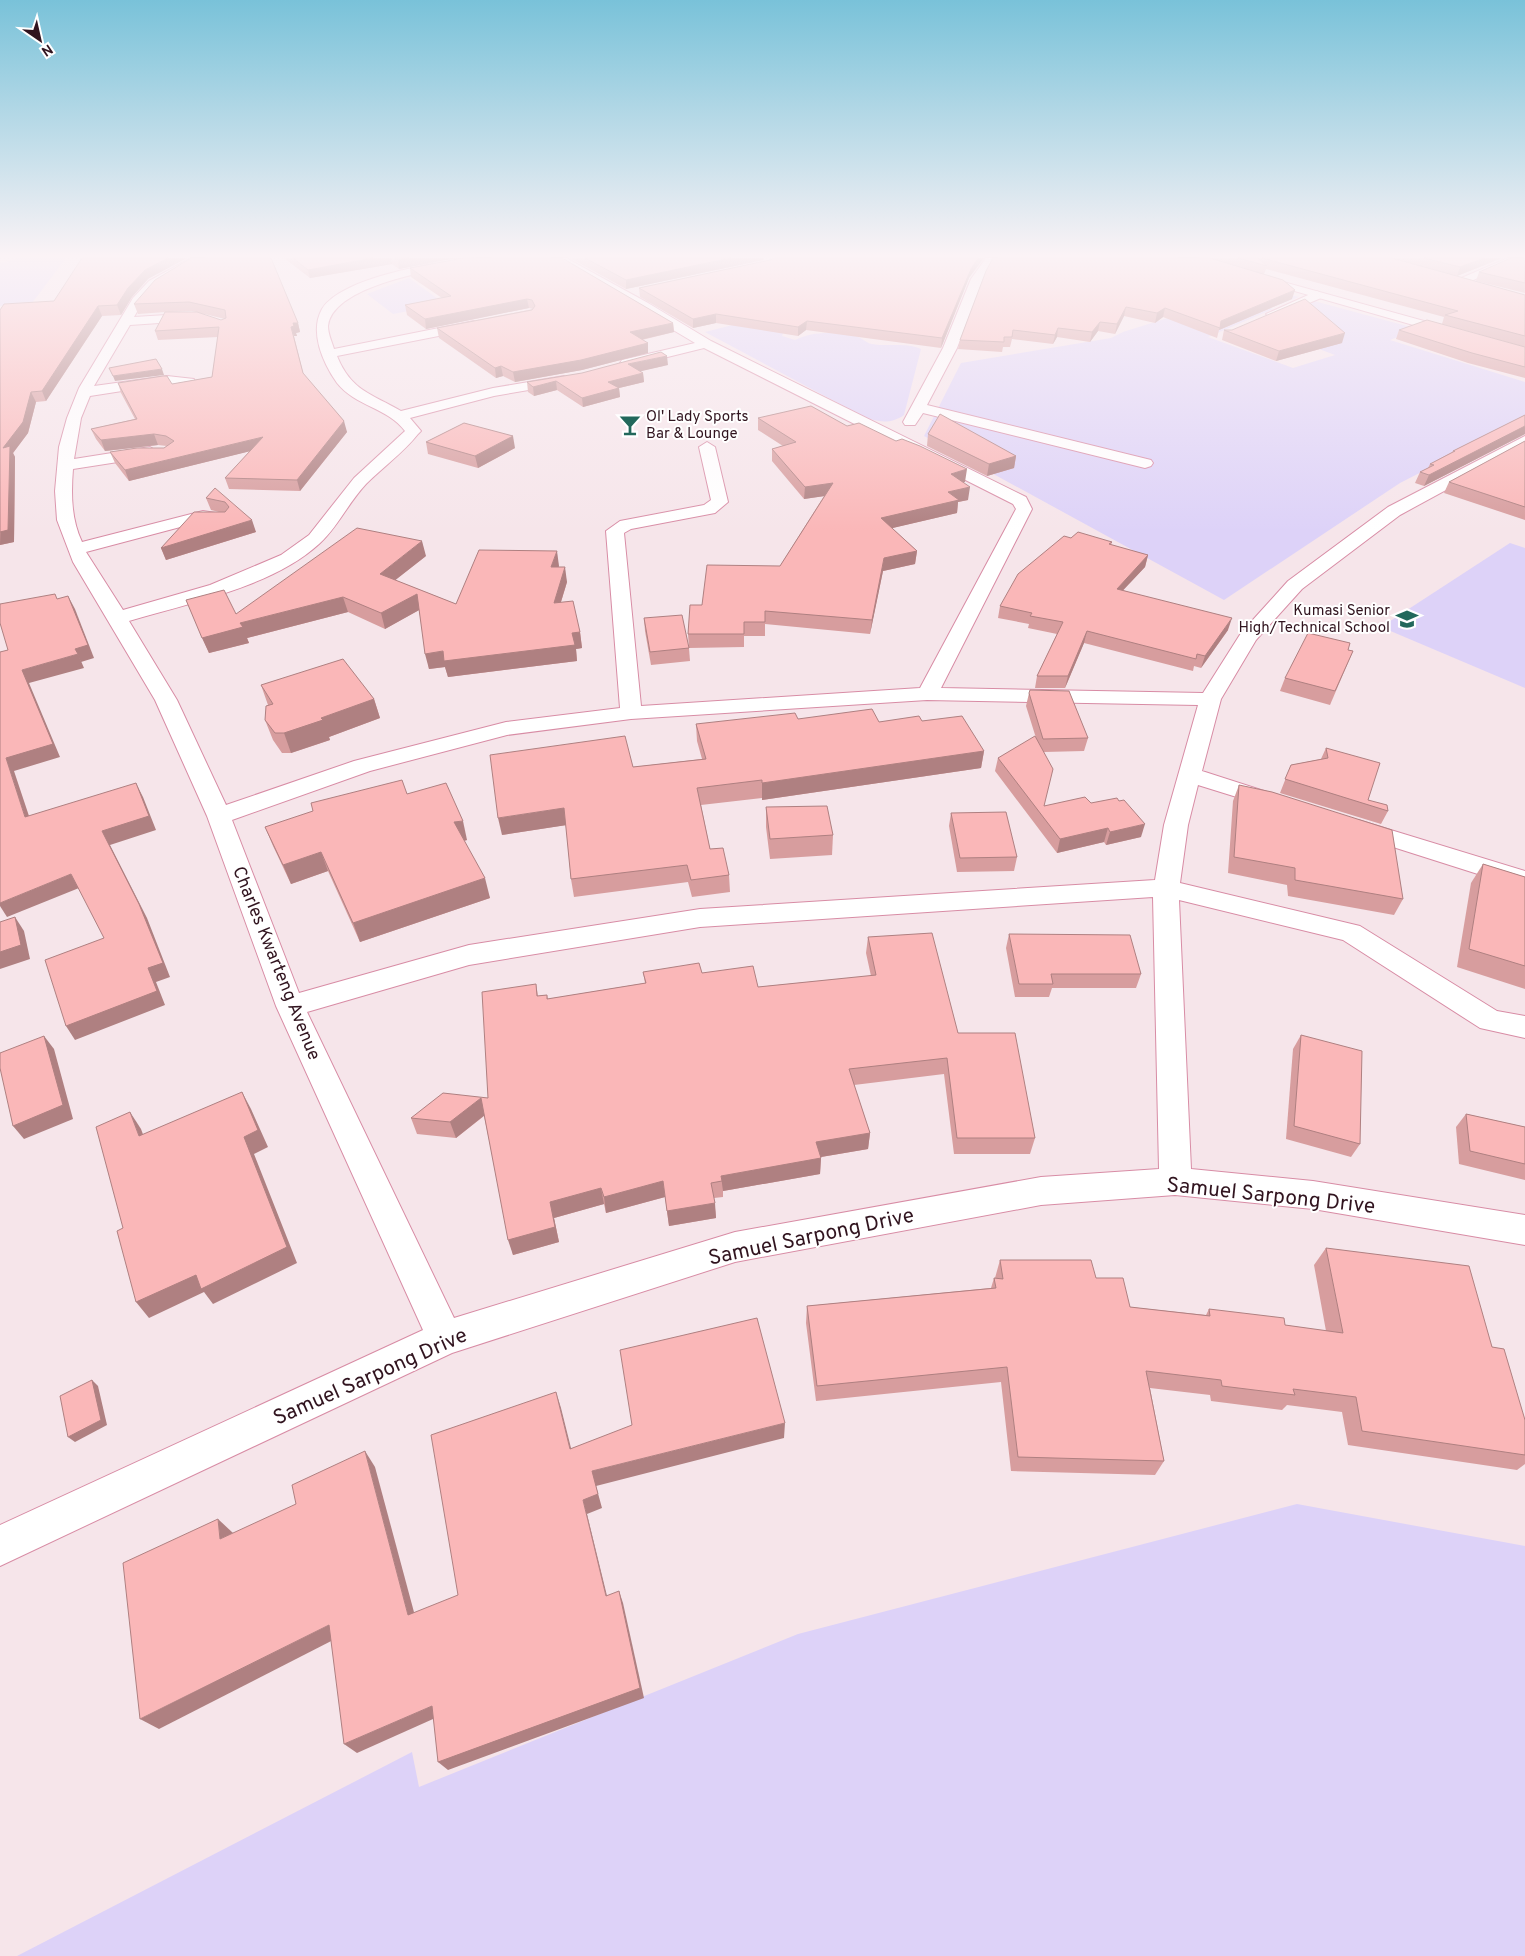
<svg xmlns="http://www.w3.org/2000/svg" width="1525" height="1956" viewBox="0 0 1525 1956" font-family="Overpass,sans-serif">
<style>
.green{fill:#ddd2f8}
.lines{fill:none;stroke-linecap:round;stroke-linejoin:round}
.minor-casing{stroke:#d88ca5;stroke-width:2}
.highway-casing{stroke:#d88ca5;stroke-width:2}
.minor{fill:#fff;fill-rule:evenodd}
.highway{fill:#fff;fill-rule:evenodd}
.wall{fill:#d79d9e;fill-rule:evenodd}
.shaded-wall{fill:#af8081}
.building{fill:#fab7b8;stroke:#af8081}
.labels{text-anchor:middle;stroke-width:4;stroke-linejoin:round;paint-order:stroke}
.far-poi-label{font-size:15px;fill:#31141f;stroke:#fff;text-anchor:start}
.street-label{font-size:18px;fill:#31141f;stroke:#fff}
.near-street-label{font-size:21px;fill:#31141f;stroke:#fff}
</style>
<rect width="100%" height="100%" fill="#f6e5ea"/>
<g class="green">
<path d="M20,258H66L32,303L0,306V263Z"/>
<path d="M409,278L445,304L393,314L367,294Z"/>
<path d="M1263,288L1299,297L1278,305L1270,303L1262,306L1273,309L1208,337L1293,368L1335,355L1258,326L1314,301L1418,329L1390,340L1525,382V419L1400,483L1224,600L924,436L961,363L1111,338L1123,332Z"/>
<path d="M791,310L782,336L795,340C814,331 834,332 855,336C861,337 866,343 872,344C888,347 906,342 921,349L904,415C890,425 877,422 862,416L705,332Z"/>
<path d="M1510,543L1525,548V688L1381,627Z"/>
<path d="M1297,1504L1525,1546V1956H17L412,1752L419,1787L798,1634Z"/>
</g>
<g class="lines">
<g class="minor-casing">
<g id="minor">
<path d="M191,258H205L157,287L142,303L134,317L199,313L203,314L205,317L203,320L130,325L94,386L167,376L194,379L197,387L190,391L185,390L183,386L167,384L90,396L81,418L74,459L150,447L158,452L150,457L73,469C71,493 71,519 82,542L203,511L228,515L231,519L228,523L222,524L203,521L86,552L123,610L210,585L281,555L309,535L354,478L405,431C388,408 355,406 337,383C323,363 309,332 322,309C343,275 453,258 490,258L485,261C450,267 333,282 328,326C328,334 332,342 334,349L474,321L480,325L474,329L337,356C351,391 372,394 401,411L493,388L564,376L571,380L564,384L494,396L410,418L421,431L418,434C403,453 383,467 366,484C348,503 338,527 319,544C272,587 189,603 129,621L177,700L226,805L354,761L506,722L620,708L606,531L620,521L704,505L711,500L699,447L707,442L715,447L728,502L715,513L631,529L624,533L641,706L920,688L1016,509L1013,504L704,348L627,367L622,366L620,363L622,360L695,343L552,258H566L648,303L711,341L1026,497L1032,509L941,688L1203,693L1241,633L1288,581L1388,507L1525,436V447L1400,515L1302,589L1256,640L1221,699L1202,771L1280,796L1284,801L1280,806L1272,808L1198,785L1188,825L1180,883L1360,926L1497,1011L1525,1016V1038L1480,1028L1343,940L1179,900L1191,1169L1313,1181L1525,1215V1245L1313,1209L1175,1195L1041,1205L735,1262L452,1353L0,1566V1525L423,1330L276,1006L207,816L155,700L73,562L57,520L55,491L59,447L67,418L79,388L133,298L149,281ZM927,700L1198,705L1164,825L1155,880L700,909L469,945L299,993L232,820L370,771L507,735L631,719ZM1153,897L1159,1169L1041,1177L735,1232L454,1318L307,1012L469,965L700,927Z"/>
<path d="M986,258H997L983,279L957,348L927,405L1151,460L1153,463L1151,466L1145,468L923,413L915,425H905L903,422L943,348L971,279Z"/>
<path d="M1508,258H1523L1462,285L1458,286L1452,282Z"/>
<path d="M1317,291L1323,295L1321,298L1276,317L1272,318L1266,314Z"/>
<path d="M1358,820L1525,871V889L1349,833L1346,828L1349,823Z"/>
</g>
</g>
<g class="highway-casing">
<path id="highway" d="M1179,258H1197L1525,349V357Z"/>
</g>
<use href="#minor" class="minor"/>
<use href="#highway" class="highway"/>
</g>
<g class="wall">
<path d="M191,258L298,323L300,332L296,333L297,336H294L303,373L347,432L300,491L229,489L225,478L250,451L129,481L115,463L110,452L164,448L167,446L158,445L105,451L96,439L91,429L135,419L121,393L118,383L172,384L212,377L218,337L158,340L155,331L165,312L138,314L134,304ZM192,311L225,319L221,320L171,312Z"/>
<path d="M284,258H562L673,323L674,332L642,340L648,343V353L582,370L515,382L503,376L496,378L439,338L437,328L533,309L529,308L426,329L407,315L405,305L442,298L411,277L410,268L460,259H451L399,269L392,264L310,278Z"/>
<path d="M570,258H764L763,260L626,289Z"/>
<path d="M993,258H1502L1457,276L1525,295V347L1442,324L1444,317L1266,269L1264,274L1292,299L1219,330L1217,338L1163,317L1155,323L1124,316L1115,334L1098,331L1090,342L1057,337L1053,344L1012,339L1010,347H1003L1002,352L958,349L960,340Z"/>
<path d="M1525,258V293L1476,281L1479,272Z"/>
<path d="M770,260L969,278L941,348L806,330L798,336L716,323L693,328L640,297L639,288Z"/>
<path d="M148,279L132,297L121,315L102,316L46,401L36,402L28,433L13,453L15,457L14,542L0,545V310L54,301Z"/>
<path d="M1224,330L1342,343L1276,361L1222,340Z"/>
<path d="M1399,330L1525,347V378L1468,363L1396,339Z"/>
<path d="M668,365L640,371L643,373L644,382L619,388L620,397L583,407L557,390L534,396L528,392L527,382Z"/>
<path d="M1525,415V434L1424,486L1415,483L1420,472L1428,468L1430,464L1452,452L1453,451Z"/>
<path d="M758,418L847,426L965,482H963L968,500L958,502L957,513L892,528L917,551L915,564L883,571L870,634L765,624V636H744V647L689,648L688,634L702,605L780,566L824,496L804,499L772,461V449L783,446L758,430Z"/>
<path d="M928,434L1016,456L1014,468L987,476L927,446Z"/>
<path d="M1525,441V520L1444,493L1449,482Z"/>
<path d="M426,442L515,448L478,468L428,454Z"/>
<path d="M215,488L256,532L166,560L161,548L219,512L211,510L206,498Z"/>
<path d="M1071,538L1112,542L1111,545L1148,555L1145,567L1123,590L1228,630L1201,668L1194,666L1193,671L1084,643L1065,688H1035L1037,676L1057,634L1028,628L1029,624L998,618L1000,606Z"/>
<path d="M426,556L395,580L456,604L559,566L558,567L567,582L561,602L580,632L582,648L576,649L577,661L448,677L445,667L429,669L419,610L385,629L348,612L247,638L249,643L209,653L186,600L236,614Z"/>
<path d="M644,618L689,648L690,661L651,665L645,631Z"/>
<path d="M1348,650L1353,651L1330,705L1280,691L1285,678Z"/>
<path d="M261,685L374,699L380,718L329,737L330,740L291,753H282L273,740L265,720L268,705Z"/>
<path d="M1029,693L1088,738L1084,751L1044,752V806L1091,803L1141,837L1106,845L1104,842L1057,853L995,771L998,758L1036,738L1026,706Z"/>
<path d="M798,719L879,722L922,721L984,751L981,768L762,800V798L701,805L710,849L729,875L730,892L692,897L688,882L574,897L571,879L566,825L502,835L633,767L702,759L697,741L696,724Z"/>
<path d="M1326,748L1368,800L1388,811L1381,824L1280,793L1291,765L1321,759Z"/>
<path d="M1239,785L1403,899L1394,915L1288,896L1287,885L1228,873L1233,801Z"/>
<path d="M407,794L467,840L464,841L490,898L360,942L328,871L291,884L273,846L265,827Z"/>
<path d="M766,807L833,835L832,855L770,859L766,827Z"/>
<path d="M951,813L1017,857L1014,871L957,872L949,826Z"/>
<path d="M1483,864L1525,877V989L1457,967L1471,883Z"/>
<path d="M1009,934L1141,974L1136,988H1052L1049,997H1015L1006,948Z"/>
<path d="M868,937L958,1033L1035,1138L1030,1154H954L944,1074L854,1085L870,1133L868,1149L821,1157L820,1174L723,1191V1197L714,1198L716,1218L669,1226L665,1197L606,1213L604,1204L554,1218L559,1242L513,1255L484,1116L456,1138L417,1134L411,1118L488,1098L536,984L538,996L547,995L548,999L645,983L643,972L702,973L758,987L871,976L866,953Z"/>
<path d="M1301,1035L1360,1144L1351,1157L1286,1139L1293,1049Z"/>
<path d="M1466,1114L1525,1127V1180L1459,1164L1456,1127Z"/>
<path d="M1326,1248L1492,1347L1525,1420V1464L1517,1470L1348,1445L1342,1412L1287,1405L1282,1410L1211,1401L1210,1395L1150,1388L1164,1461L1155,1475L1011,1471L1001,1382L816,1401L806,1323L807,1306L991,1288L994,1278H995L1000,1260L1096,1278L1130,1307L1206,1315L1209,1309L1285,1325L1326,1331L1314,1265Z"/>
</g>
<g class="shaded-wall">
<path d="M168,258H187L148,279L132,297L121,315L117,305L128,288L145,270Z"/>
<path d="M373,258H391L392,264L310,278L308,270Z"/>
<path d="M409,258H469L451,259L399,269L398,260Z"/>
<path d="M731,258H764L763,260L626,289V280Z"/>
<path d="M978,258H984L969,278L941,348L942,338L971,269Z"/>
<path d="M1484,258H1502L1457,276L1460,267Z"/>
<path d="M1295,290L1292,299L1219,330L1221,321Z"/>
<path d="M527,299L529,308L426,329L425,319Z"/>
<path d="M98,306L102,316L46,401L42,391Z"/>
<path d="M1126,307L1124,316L1115,334L1117,324Z"/>
<path d="M1165,308L1163,317L1155,323L1157,313Z"/>
<path d="M716,314V323L693,328V319Z"/>
<path d="M807,321L806,330L798,336V327Z"/>
<path d="M1100,322L1098,331L1090,342L1092,332Z"/>
<path d="M293,323H298L300,332L296,333L297,336H294L291,327Z"/>
<path d="M673,323L674,332L631,342L630,332Z"/>
<path d="M1058,328L1057,337L1053,344L1055,335Z"/>
<path d="M1345,333L1342,343L1276,361L1279,351Z"/>
<path d="M648,343V353L582,370L515,382L513,372Z"/>
<path d="M667,356L668,365L629,374L628,364Z"/>
<path d="M501,366L503,376L496,378L495,368Z"/>
<path d="M162,369L164,375L115,381L113,376Z"/>
<path d="M643,373L644,382L619,388L620,397L583,407L582,398L608,382Z"/>
<path d="M556,381L557,390L534,396L533,387Z"/>
<path d="M31,392L36,402L28,433L13,453L15,457L14,542L0,545L3,448Z"/>
<path d="M344,421L347,432L300,491L297,480Z"/>
<path d="M1525,426V434L1424,486L1429,475Z"/>
<path d="M154,434L158,445L105,451L101,440Z"/>
<path d="M513,436L515,448L478,468L475,456Z"/>
<path d="M263,437L267,447L129,481L125,470Z"/>
<path d="M1016,456L1014,468L987,476L989,464Z"/>
<path d="M967,469L965,482L949,486L951,474Z"/>
<path d="M833,483L832,495L804,499L805,487Z"/>
<path d="M970,487L968,500L958,502L957,513L880,531L881,518L948,492Z"/>
<path d="M252,520L256,532L166,560L161,548Z"/>
<path d="M422,541L426,556L384,589L380,574Z"/>
<path d="M557,551L559,566L554,582L551,567Z"/>
<path d="M917,551L915,564L883,571L870,634L872,620L884,558Z"/>
<path d="M1148,555L1145,567L1114,600L1117,589Z"/>
<path d="M565,567L567,582L556,618L554,603Z"/>
<path d="M417,594L421,609L385,629L381,613Z"/>
<path d="M68,596L75,609L94,658L81,662L75,649Z"/>
<path d="M343,597L348,612L247,638L249,643L209,653L202,638L240,623Z"/>
<path d="M1232,618L1228,630L1201,668L1205,656Z"/>
<path d="M1087,631L1084,643L1065,688L1068,676Z"/>
<path d="M580,632L582,648L576,649L577,661L448,677L445,667L429,669L425,654Z"/>
<path d="M78,654L84,668L29,683L60,757L14,771L34,831L25,817L6,758L22,670Z"/>
<path d="M374,699L380,718L329,737L330,740L291,753L284,733L321,718Z"/>
<path d="M984,751L981,768L762,800V783Z"/>
<path d="M136,783L143,797L156,830L110,845L147,918L170,977L156,982L165,1005L75,1040L66,1026L148,968L102,831Z"/>
<path d="M564,808L567,825L502,835L498,818Z"/>
<path d="M463,821L467,840L459,842L454,822Z"/>
<path d="M1145,824L1141,837L1106,845L1110,832Z"/>
<path d="M1108,828L1104,842L1057,853L1060,839Z"/>
<path d="M321,852L328,871L291,884L283,865Z"/>
<path d="M71,874L79,888L7,917L0,906V903Z"/>
<path d="M485,878L490,898L360,942L353,923Z"/>
<path d="M15,917L24,931L30,959L0,969V952Z"/>
<path d="M44,1036L54,1049L73,1119L24,1139L13,1126Z"/>
<path d="M242,1092L251,1109L268,1147L254,1154L297,1263L213,1304L204,1292L149,1318L136,1302Z"/>
<path d="M481,1098L486,1114L456,1138L450,1122Z"/>
<path d="M130,1112L141,1129L150,1153L139,1136Z"/>
<path d="M870,1133L868,1149L815,1158L816,1142Z"/>
<path d="M821,1158L820,1174L723,1191L721,1176Z"/>
<path d="M663,1181L665,1197L606,1213L604,1197Z"/>
<path d="M601,1188L604,1204L554,1218L559,1242L513,1255L508,1240L550,1202Z"/>
<path d="M715,1203L716,1218L669,1226L667,1211Z"/>
<path d="M92,1380L98,1386L107,1425L75,1442L68,1437Z"/>
<path d="M556,1392L561,1408L575,1464L570,1449Z"/>
<path d="M785,1423L784,1438L596,1486L602,1508L587,1514L610,1608L606,1596L583,1500L592,1471Z"/>
<path d="M365,1451L375,1467L418,1627L408,1615Z"/>
<path d="M218,1519L233,1533L220,1539Z"/>
<path d="M619,1591L623,1603L644,1698L448,1770L438,1762Z"/>
<path d="M329,1625L341,1636L159,1729L140,1719Z"/>
<path d="M432,1706L442,1715L357,1753L344,1744Z"/>
</g>
<g class="building">
<path d="M82,258H168L145,270L128,288L117,305L98,306L42,391L31,392L23,422L3,448L10,446L8,530L0,532V310L4,304L54,301Z"/>
<path d="M191,258H271L298,323H293L294,326L291,327L303,373L344,421L297,480L225,478L263,437L125,470L110,452L137,448H164L174,441L166,436L154,434L101,440L91,429L137,419L118,383L163,376H167L172,384L212,377L219,327L155,331L165,312H197L221,320L226,318L225,310L189,302L134,304L155,280Z"/>
<path d="M293,258H373L308,270Z"/>
<path d="M395,258H409L398,260Z"/>
<path d="M463,258H562L673,323L630,332L648,343L581,360L513,372L501,366L495,368L437,328L532,310L535,306L532,300L527,299L425,319L405,305L451,296L410,268Z"/>
<path d="M585,258H731L626,280Z"/>
<path d="M774,258H978L971,269L942,338L807,321L798,327L716,314L693,319L639,288L770,260Z"/>
<path d="M993,258H1210L1283,280L1295,290L1221,321L1220,328L1165,308L1157,313L1126,307L1117,324L1100,322L1092,332L1058,328L1055,335L1013,330L1012,337H1004V342L960,340L986,271Z"/>
<path d="M1238,258H1258L1267,266Z"/>
<path d="M1262,258H1392L1525,295V336L1445,315L1458,311Z"/>
<path d="M1424,258H1484L1460,267Z"/>
<path d="M1511,258H1525V283L1479,272Z"/>
<path d="M1305,299L1345,333L1279,351L1224,330H1232Z"/>
<path d="M1427,320L1525,347V367L1472,353L1399,330Z"/>
<path d="M661,352L667,356L628,364L643,373L608,382L619,388L582,398L556,381L533,387L527,382L582,373Z"/>
<path d="M156,359L162,369L113,376L109,368Z"/>
<path d="M811,406L847,426L859,423L896,441L902,439L920,446L967,469L951,474L970,487L948,492L959,500L881,518L917,551L884,558L872,620L765,611V622H744V634H688L690,605H702L707,565L780,566L833,483L805,487L772,449L796,442L758,418Z"/>
<path d="M940,414L1016,456L989,464L928,434Z"/>
<path d="M1525,415V426L1429,475L1420,472L1434,465L1430,464L1455,451H1453Z"/>
<path d="M464,423L513,436L475,456L426,442Z"/>
<path d="M1525,441V507L1449,482Z"/>
<path d="M215,488L252,520L161,548L194,512H225L229,507L225,502L206,498Z"/>
<path d="M357,528L422,541L380,574L456,604L479,550L557,551L551,567H565L554,603L573,601L580,632L572,633L575,645L444,661L443,651L425,654L417,594L381,613L343,597L240,623L243,627L202,638L186,600L224,590L236,614Z"/>
<path d="M1078,532L1112,542L1109,544L1148,555L1117,589L1232,618L1205,656L1197,654L1196,659L1087,631L1068,676H1037L1063,622L1030,616L1032,613L1000,606L1018,574L1064,536L1071,538Z"/>
<path d="M55,594L57,599L68,596L88,645L75,649L78,654L22,670L53,744L6,758L25,817L136,783L149,816L102,831L139,904L163,963L148,968L157,991L66,1026L45,960L104,938L71,874L0,903V652L8,650L0,623V604Z"/>
<path d="M682,615L689,648L650,652L644,618Z"/>
<path d="M1308,633L1350,643L1348,650L1353,651L1335,691L1285,678Z"/>
<path d="M343,659L374,699L321,718L323,720L284,733H275L265,720L266,706L273,704L261,685Z"/>
<path d="M1030,690L1069,691L1088,738L1043,739L1029,693Z"/>
<path d="M872,709L879,722L919,716L922,721L962,716L984,751L762,783V780L697,788L710,849L723,848L729,875L691,880L687,865L571,879L564,808L498,818L490,755L625,736L633,767L706,759L696,724L795,713L798,719Z"/>
<path d="M1035,736L1053,769L1044,806L1085,797L1091,803L1117,798L1119,801L1124,800L1145,824L1110,832L1108,828L1060,839L998,758Z"/>
<path d="M1326,748L1380,763L1368,800L1387,805L1388,811L1285,779L1291,765L1328,758Z"/>
<path d="M402,780L407,794L446,783L463,821L454,822L485,878L353,923L321,852L283,865L265,827L313,811L311,803Z"/>
<path d="M1239,785L1272,792L1392,830L1403,899L1295,880V868L1234,857Z"/>
<path d="M827,806L833,835L770,839L766,807Z"/>
<path d="M1006,812L1017,857L960,858L951,813Z"/>
<path d="M1483,864L1525,877V966L1469,949Z"/>
<path d="M15,917L21,945L0,952V922Z"/>
<path d="M932,933L958,1033H1015L1035,1138H957L947,1058L849,1069L870,1133L816,1142L821,1158L721,1176L722,1181L711,1183L715,1203L667,1211L663,1181L604,1197L601,1188L550,1202L555,1227L508,1240L481,1098L450,1122L411,1118L443,1093L488,1098L482,992L536,984L537,996L547,995V999L646,983L643,972L699,963L702,973L753,966L758,987L876,975L868,937Z"/>
<path d="M1009,934L1130,935L1141,974H1051L1053,984H1019Z"/>
<path d="M1301,1035L1362,1051L1360,1144L1294,1126Z"/>
<path d="M44,1036L63,1105L13,1126L0,1068V1053Z"/>
<path d="M242,1092L258,1130L244,1137L287,1247L201,1289L196,1275L136,1302L117,1231L123,1228L96,1127L130,1112L139,1136Z"/>
<path d="M1466,1114L1525,1127V1164L1470,1151Z"/>
<path d="M1326,1248L1469,1266L1492,1347L1504,1349L1525,1420V1455L1362,1431L1356,1397L1293,1389L1295,1395L1222,1386L1221,1380L1146,1371L1164,1461L1018,1457L1007,1367L817,1386L807,1306L996,1288L994,1278L1003,1279L1000,1260H1091L1096,1278H1123L1130,1307L1210,1316L1209,1309L1284,1318L1285,1325L1343,1333Z"/>
<path d="M757,1318L785,1423L592,1471L598,1494L583,1500L606,1596L619,1591L640,1688L438,1762L432,1706L344,1744L329,1625L140,1719L123,1563L218,1519L220,1539L296,1504L292,1485L365,1451L408,1615L458,1595L431,1435L556,1392L570,1449L632,1425L620,1350Z"/>
<path d="M92,1380L101,1420L68,1437L60,1396Z"/>
</g>
<linearGradient id="sky" x2="0" y2="1"><stop stop-color="#79c2d9"/><stop offset="0.48" stop-color="#fbf3f6"/><stop offset="1" stop-color="#fbf3f6" stop-opacity="0"/></linearGradient>
<rect width="1525" height="532" fill="url(#sky)"/>
<defs>
<g id="bar-bare" transform="scale(1.725)"><path d="M-6-5H6L.8 .8V4.5H3.5V6h-7V4.5H-.8V.8Z" fill="#22685b" stroke="#fff" stroke-width="2.5" paint-order="stroke"/></g>
<g id="school-bare" transform="scale(1.725)"><path d="M0-5L7-2L0 1L-7-2ZM-4 1L0 2.5L4 1V4Q0 6-4 4Z" fill="#22685b" stroke="#fff" stroke-width="2.5" paint-order="stroke"/></g>
</defs>
<g fill-rule="evenodd">
<use href="#bar-bare" x="630" y="425"/>
<use href="#school-bare" x="1407" y="619"/>
</g>
<g class="labels">
<g class="far-poi-label">
<text x="646" y="421">Ol' Lady Sports<tspan x="646" dy="17">Bar &amp; Lounge</tspan></text>
<text x="1390" y="615" text-anchor="end">Kumasi Senior<tspan x="1390" dy="17">High/Technical School</tspan></text>
</g>
<g class="street-label">
<text transform="translate(277 963) rotate(68)" y="6">Charles Kwarteng Avenue</text>
</g>
<g class="near-street-label">
<text transform="translate(1271 1195) rotate(6)" y="7">Samuel Sarpong Drive</text>
<text transform="translate(811 1236) rotate(-12)" y="7">Samuel Sarpong Drive</text>
<text transform="translate(370 1376) rotate(-24)" y="7">Samuel Sarpong Drive</text>
</g>
</g>
<g transform="translate(40 40) rotate(146)" stroke="#ffffff" stroke-width="4" paint-order="stroke">
<path d="M0-4L9 19L0 12L-9 19Z" fill="#31141f"/>
<text y="-8" font-size="14" font-weight="bold" text-anchor="middle" fill="#31141f">N</text>
</g>
</svg>
